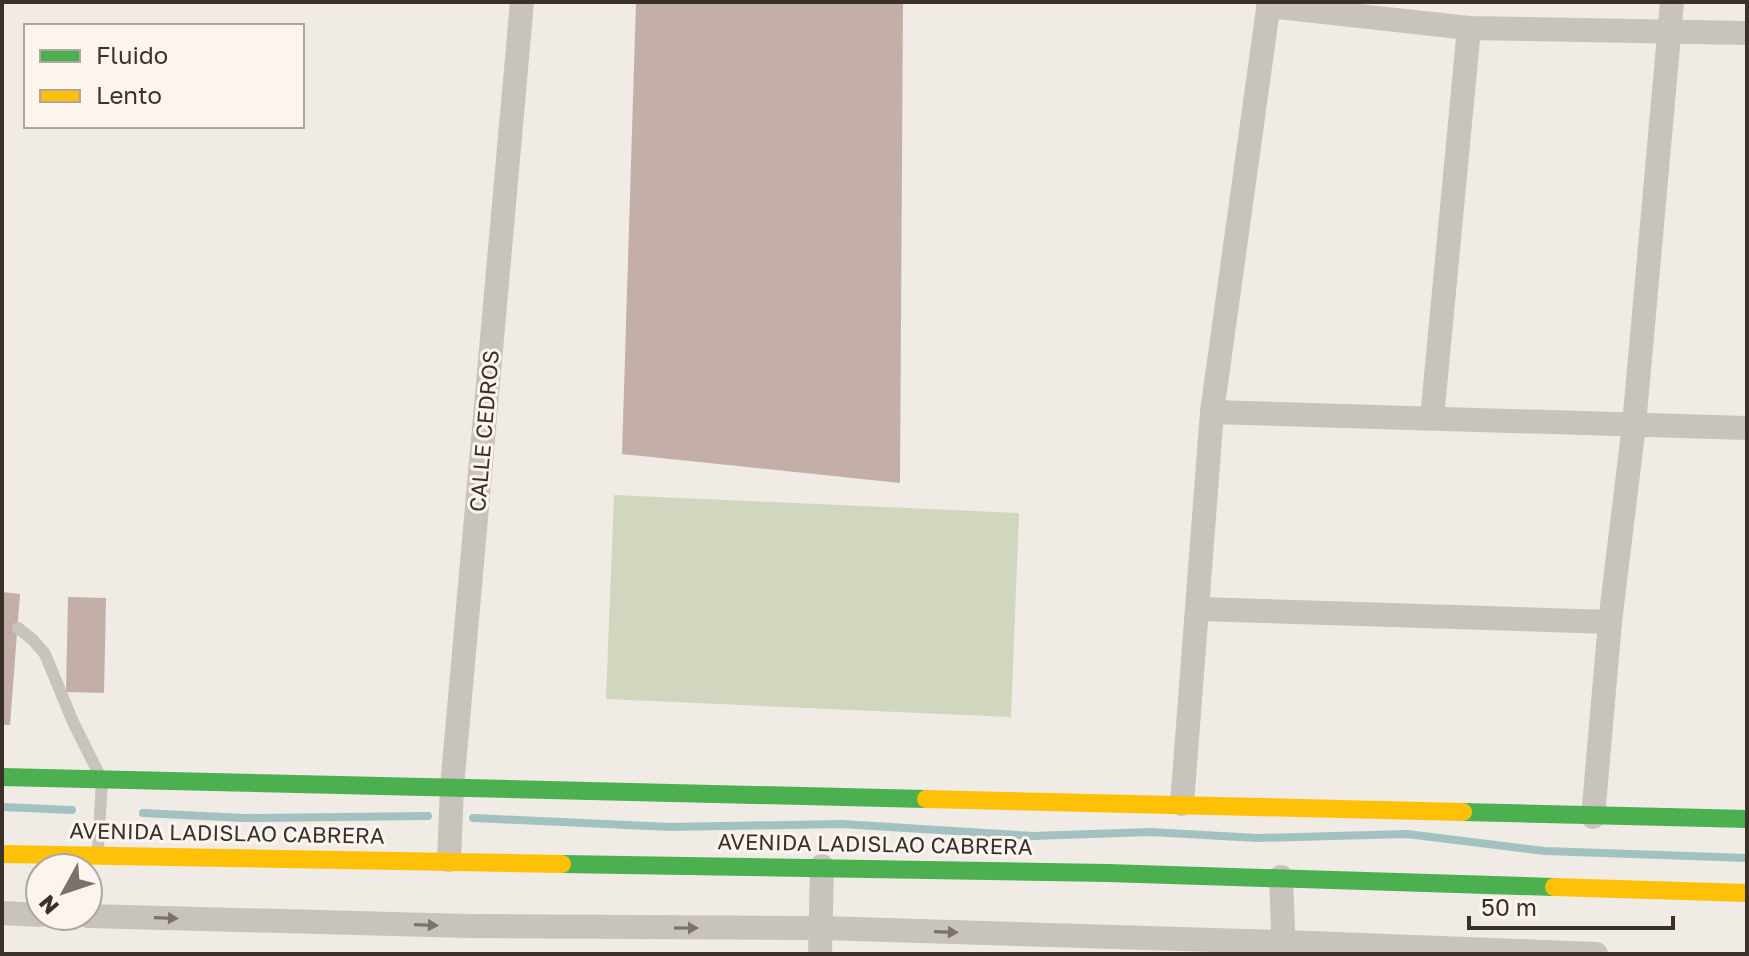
<svg xmlns="http://www.w3.org/2000/svg" width="1749" height="956" viewBox="0 0 1749 956" font-family="'Golos Text',sans-serif">
<style>
.green{fill:#d1d6bf}
.lines{fill:none;stroke-linecap:round;stroke-linejoin:round}
.stream{stroke:#a1c2c1;stroke-width:8}
.building{fill:#c3afa7}
.lane{stroke:#c9c3be;stroke-width:12}
.street{stroke:#c9c3be;stroke-width:24}
.fast{stroke:#4caf50;stroke-width:18}
.slow{stroke:#ffc107;stroke-width:18}
.oneway{fill:#7b726d}
.labels{text-anchor:middle;stroke-width:6;stroke-linejoin:round;paint-order:stroke}
.street-label{font-size:22px;fill:#3b302b;stroke:#fbf5ee}
</style>
<rect width="100%" height="100%" fill="#f0ebe5"/>
<path class="green" d="M614,495L1019,513L1011,717L606,699Z"/>
<g class="lines">
<g class="stream">
<path d="M2,807L72,810"/>
<path d="M143,813L244,818L428,816"/>
<path d="M473,818L670,827L842,824L1033,836L1150,832L1257,838L1407,834L1545,851L1747,858"/>
</g>
</g>
<g class="building">
<path d="M636,2H903L900,483L622,454Z"/>
<path d="M2,592L20,594L10,725H2Z"/>
<path d="M68,597L106,598L104,693L66,692Z"/>
</g>
<g class="lines">
<path class="lane" d="M18,628L33,640L45,654L73,722L102,780L98,848"/>
<g class="street">
<path d="M1268,6L1469,28L1747,33"/>
<path d="M1212,412L1747,428"/>
<path d="M1432,418L1469,28"/>
<path d="M1198,609L1610,622"/>
<path d="M1182,804L1212,412L1269,2"/>
<path d="M1593,817L1610,622L1634,425L1672,2"/>
<path d="M449,860L452,787L522,2"/>
<path d="M1281,877L1284,954"/>
<path d="M2,913L40,915"/>
<path d="M88,916L468,926L821,928L1284,942L1596,954"/>
<path d="M820,954L822,866"/>
</g>
<g class="fast">
<path d="M2,777L926,799"/>
<path d="M1463,812L1747,819"/>
<path d="M562,864L1107,873L1554,887"/>
</g>
<g class="slow">
<path d="M926,799L1463,812"/>
<path d="M2,854L562,864"/>
<path d="M1554,887L1747,893"/>
</g>
</g>
<defs><path id="oneway-solid" d="M-6-.8H1V-3.2L6.5 0L1 3.2V.8H-6Z" transform="scale(2)"/></defs>
<g class="oneway">
<use href="#oneway-solid" transform="translate(166 918) rotate(2)"/>
<use href="#oneway-solid" transform="translate(426 925) rotate(2)"/>
<use href="#oneway-solid" transform="translate(686 928)"/>
<use href="#oneway-solid" transform="translate(946 932) rotate(2)"/>
</g>
<g class="labels">
<g class="street-label">
<text transform="translate(484 431) rotate(-85)" y="8">CALLE CEDROS</text>
<text transform="translate(227 833) rotate(1)" y="8">AVENIDA LADISLAO CABRERA</text>
<text transform="translate(875 844) rotate(1)" y="8">AVENIDA LADISLAO CABRERA</text>
</g>
</g>
<rect width="1749" height="956" fill="none" stroke="#3b302b" stroke-width="8"/>
<rect x="24" y="24" width="280" height="104" fill="#fbf5ee" stroke="#aea6a0" stroke-width="2"/>
<rect x="40" y="50" width="40" height="12" fill="#4caf50" stroke="#aea6a0" stroke-width="2"/>
<text x="96" y="64" font-size="24" fill="#3b302b">Fluido</text>
<rect x="40" y="90" width="40" height="12" fill="#ffc107" stroke="#aea6a0" stroke-width="2"/>
<text x="96" y="104" font-size="24" fill="#3b302b">Lento</text>
<g transform="translate(64 892) rotate(230)"><circle r="38" fill="#fbf5ee" stroke="#aea6a0" stroke-width="2"/>
<path d="M0-6L14 30L0 20L-14 30Z" fill="#7a716c"/>
<text y="-12" font-size="22" font-weight="bold" text-anchor="middle" fill="#3b302b">N</text>
</g>
<path d="M1469 916v12h204v-12" fill="none" stroke="#3b302b" stroke-width="4"/>
<text x="1481" y="916" font-size="24" fill="#3b302b" stroke="#fbf5ee" stroke-width="6" paint-order="stroke">50 m</text>
</svg>
